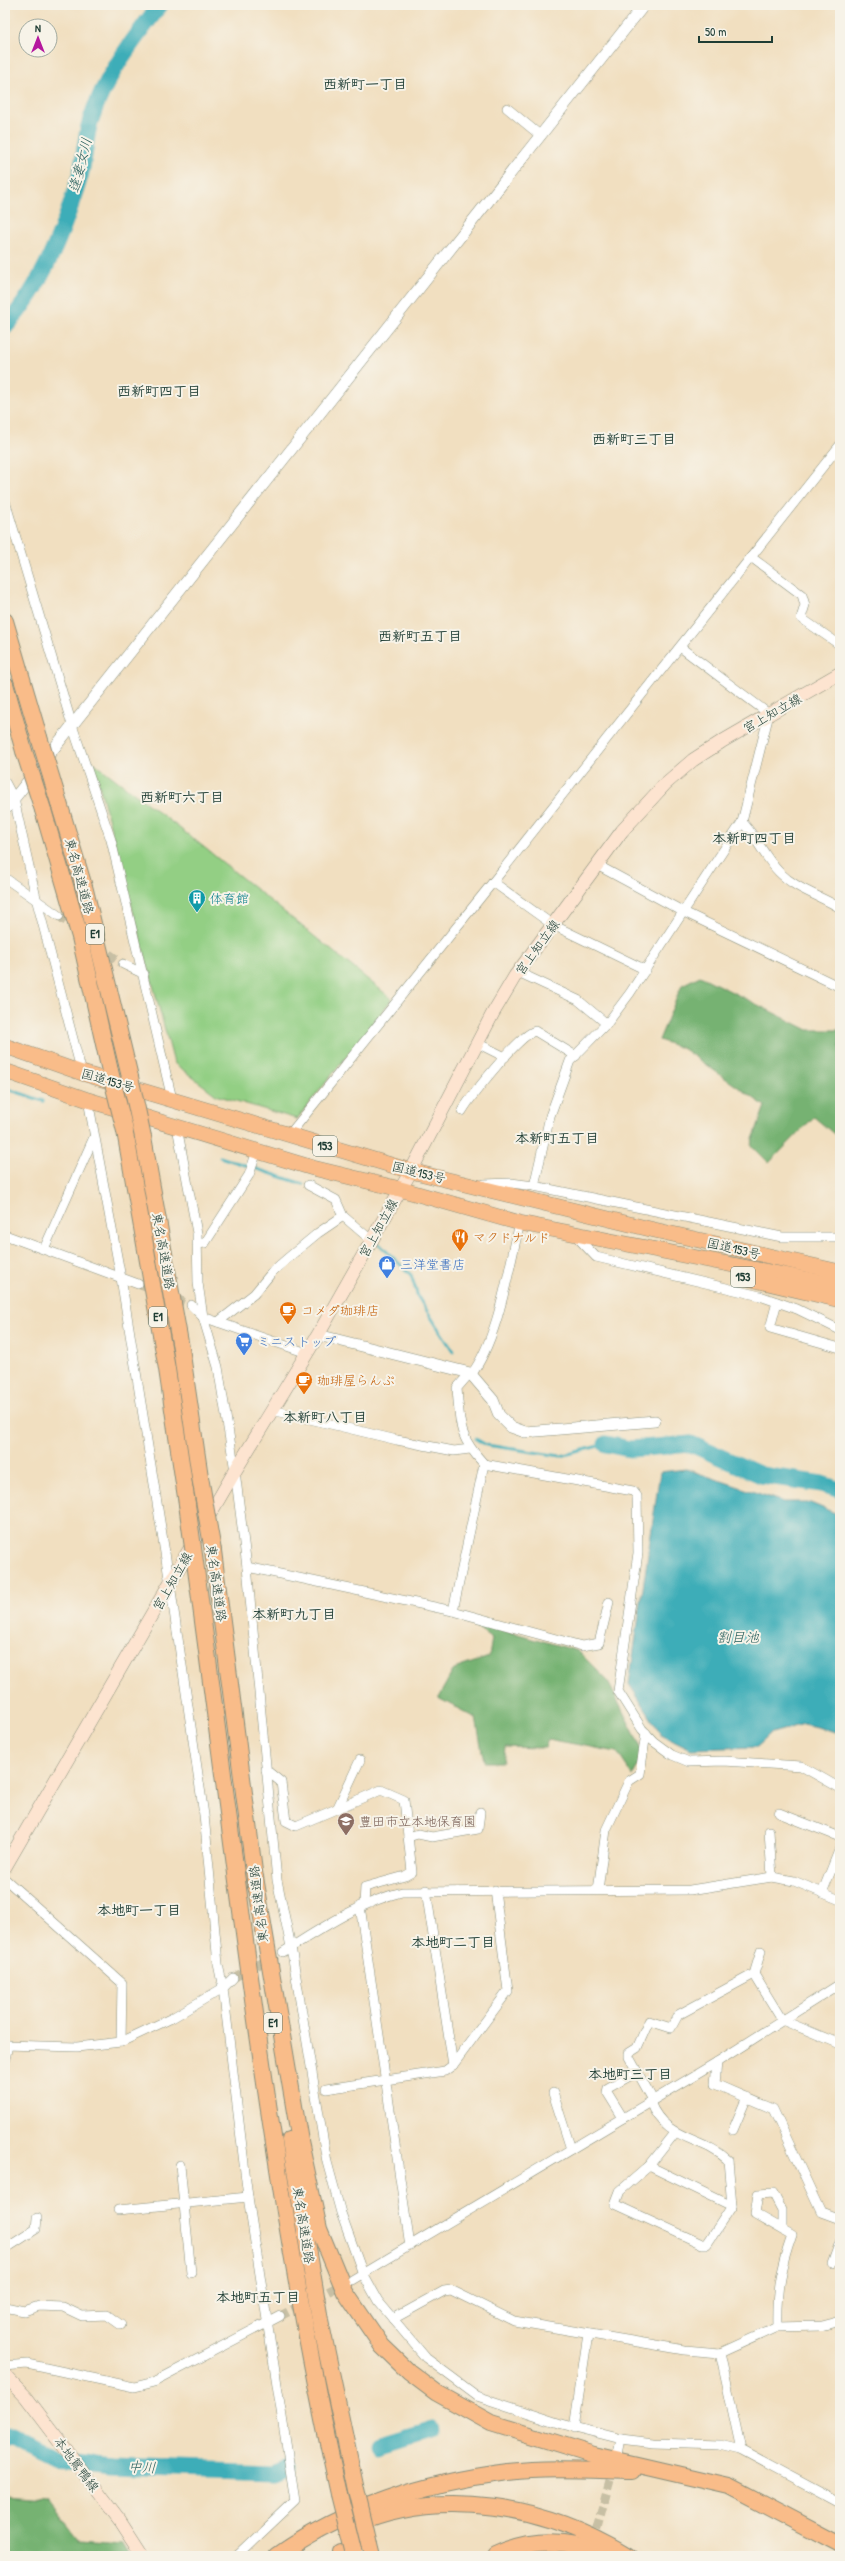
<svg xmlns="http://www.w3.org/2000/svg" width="845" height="2561" viewBox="0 0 845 2561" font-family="'Patrick Hand','Klee One',sans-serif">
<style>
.green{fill:#93cf84;stroke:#59865c}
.forest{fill:#76b272;stroke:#4a7853}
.water{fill:#3dadb8;stroke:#2e7576}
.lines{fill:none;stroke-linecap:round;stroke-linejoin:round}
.stream{stroke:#3dadb8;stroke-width:3}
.river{stroke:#3dadb8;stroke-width:17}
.minor-tunnel{stroke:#c7bfa4;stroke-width:9;stroke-dasharray:9 4.5;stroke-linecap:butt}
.minor-casing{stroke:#888e7a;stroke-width:10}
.tertiary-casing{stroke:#888e7a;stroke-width:12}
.secondary-casing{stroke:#888e7a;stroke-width:14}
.trunk-casing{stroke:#888e7a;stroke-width:16}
.motorway-casing{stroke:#888e7a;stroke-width:18}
.minor{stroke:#fff;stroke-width:9}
.tertiary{stroke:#fff;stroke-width:11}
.secondary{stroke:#fde4d0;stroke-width:13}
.trunk{stroke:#f9bc89;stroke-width:15}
.motorway{stroke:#f9bc89;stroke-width:16}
.motorway-bridge-casing{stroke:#888e7a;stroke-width:18;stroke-linecap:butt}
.motorway-bridge{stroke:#f9bc89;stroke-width:16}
.labels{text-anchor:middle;stroke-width:4;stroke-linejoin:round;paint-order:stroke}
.shield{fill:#f7f3e8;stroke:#60746a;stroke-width:1}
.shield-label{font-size:12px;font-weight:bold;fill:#1f3d34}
.street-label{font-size:13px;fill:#1f3d34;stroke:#f7f3e8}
.culture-label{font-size:13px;fill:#0d838f;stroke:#f7f3e8;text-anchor:start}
.food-label{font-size:13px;fill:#c56008;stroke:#f7f3e8;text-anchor:start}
.shop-label{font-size:13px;fill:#366cbe;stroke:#f7f3e8;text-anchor:start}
.education-label{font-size:13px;fill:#785e54;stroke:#f7f3e8;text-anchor:start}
.neighbourhood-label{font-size:14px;font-weight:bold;fill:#1f3d34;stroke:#f7f3e8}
.water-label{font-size:14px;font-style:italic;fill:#285f5c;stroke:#f7f3e8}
</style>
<rect width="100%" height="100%" fill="#f7f3e8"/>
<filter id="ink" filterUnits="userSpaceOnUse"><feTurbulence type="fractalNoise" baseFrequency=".025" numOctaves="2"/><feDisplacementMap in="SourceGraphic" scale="8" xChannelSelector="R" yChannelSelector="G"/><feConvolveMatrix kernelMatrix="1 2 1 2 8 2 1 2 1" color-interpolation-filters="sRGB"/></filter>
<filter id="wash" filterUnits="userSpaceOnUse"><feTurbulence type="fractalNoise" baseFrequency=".012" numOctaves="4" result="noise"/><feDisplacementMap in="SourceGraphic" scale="16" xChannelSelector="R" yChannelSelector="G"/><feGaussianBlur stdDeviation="0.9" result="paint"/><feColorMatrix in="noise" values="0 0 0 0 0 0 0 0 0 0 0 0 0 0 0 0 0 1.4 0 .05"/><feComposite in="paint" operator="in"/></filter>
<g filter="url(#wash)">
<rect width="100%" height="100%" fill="#f1dfc0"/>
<path class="green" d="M93,762L195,840L392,999L297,1119L216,1095L174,1063Z"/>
<g class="forest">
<path d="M700,976L808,1030H840V1139L814,1117L769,1163L751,1145L765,1106L682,1048L659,1040L682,985Z"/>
<path d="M465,1619L578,1651L607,1680L643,1751L633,1776L617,1752L548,1739L545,1748L505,1747L503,1762H484L476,1718L438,1698L454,1669L489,1657L492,1638Z"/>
<path d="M5,2496L47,2499L79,2540L125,2543L131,2556H5Z"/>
</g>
<path class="water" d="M686,1469L784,1502H808L840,1515V1733L804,1724L772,1733L757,1747L691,1749L661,1734L629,1684L660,1472Z"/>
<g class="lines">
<g class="stream">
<path d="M5,1088L43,1101"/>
<path d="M220,1157L303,1184"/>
<path d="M378,1243L411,1275L418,1297L453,1351"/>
<path d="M476,1439L486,1445L561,1456L606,1444"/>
</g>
<g class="river">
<path d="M5,327C43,286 64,229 80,176C85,158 85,139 90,122C103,79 133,40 160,5"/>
<path d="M606,1444L630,1449L691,1444L761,1475L822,1484L840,1490"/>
<path d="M5,2437L11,2436L59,2460L111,2466L272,2471L284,2466"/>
<path d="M381,2445L433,2429"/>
</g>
</g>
</g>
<g filter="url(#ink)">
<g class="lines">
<g class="minor-tunnel">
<path d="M59,916L77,930"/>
<path d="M98,946L123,964"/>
<path d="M138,1284L191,1305"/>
<path d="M233,1978L283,1952"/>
<path d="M280,2316L345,2283"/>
<path d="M593,2541L614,2466"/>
</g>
<g class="minor-casing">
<g id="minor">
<path d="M507,108L541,136"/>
<path d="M5,501L72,725L111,840L172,1099"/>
<path d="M751,557L802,595L805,605L801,618L840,645"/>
<path d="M5,782L14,799L37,902L82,1073"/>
<path d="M742,822C757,837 764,857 779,872C797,890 819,895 840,908"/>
<path d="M597,865L684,912L840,987"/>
<path d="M5,878L59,916"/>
<path d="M493,882L553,925L646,970"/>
<path d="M123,964L144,974"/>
<path d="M518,972L578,1000L607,1024"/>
<path d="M479,1044L505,1057"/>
<path d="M88,1100L121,1278L170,1584L204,1815L218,1964L223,1988L248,2197L295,2501L237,2556"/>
<path d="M462,1111C472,1095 519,1035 535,1031L576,1056"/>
<path d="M177,1127L197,1233L198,1283L203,1317L218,1367L235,1471L247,1567L277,1880L291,1947L327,2162L341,2213L363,2274L378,2301L426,2358L477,2396L562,2424L621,2439L654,2443L720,2445L741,2450L840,2503"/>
<path d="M289,1135L493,882L840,445"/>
<path d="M484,1184L511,1183L534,1186L782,1237H840"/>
<path d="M308,1185L336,1200L343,1216L371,1240"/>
<path d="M534,1186L550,1116L570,1061L609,1021L630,993L742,822L769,714L680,647"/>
<path d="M5,1235L138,1284"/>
<path d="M575,1235L596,1257L760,1296L797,1309L840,1330"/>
<path d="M198,1244L205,1243L249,1175L257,1151"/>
<path d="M44,1249L94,1137"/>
<path d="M777,1302L770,1328L840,1348"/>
<path d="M191,1305L203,1317L307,1353"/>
<path d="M218,1322L254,1294L273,1271L289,1257L318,1233L343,1216"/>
<path d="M470,1373L457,1388C460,1425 458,1436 484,1464L633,1491L637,1496L638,1553L618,1691L642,1729L653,1741L672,1755L689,1762L724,1761L801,1766L840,1788"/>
<path d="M471,1375C499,1337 508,1270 520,1223"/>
<path d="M272,1410L397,1440L454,1451L470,1449"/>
<path d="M247,1567L453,1611L582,1646L599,1643L609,1602"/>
<path d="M453,1611L484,1464"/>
<path d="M266,1770L281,1782L286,1821L296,1826L381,1790L404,1800L412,1872L405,1876L365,1887L364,1905"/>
<path d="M337,1809L360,1760"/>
<path d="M779,1813L840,1837"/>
<path d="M769,1831L772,1877"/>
<path d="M408,1837L418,1834L432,1837L478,1829L480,1812"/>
<path d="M5,1879L122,1983L121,2042"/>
<path d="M426,1890L453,2065"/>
<path d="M598,1890L606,1830L629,1781L640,1774L646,1733"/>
<path d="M822,1893L840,1848"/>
<path d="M360,1906L410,2246"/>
<path d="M283,1952C321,1929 358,1903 402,1892L690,1890L772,1877L794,1881L840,1900"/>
<path d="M754,1974L782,2020L840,2044"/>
<path d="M5,2045L77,2047L121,2042L172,2018L223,1988L233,1978"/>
<path d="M5,2059L8,2045"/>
<path d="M717,2062L715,2084L773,2109L821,2212L840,2219"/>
<path d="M326,2089L445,2071L453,2065L508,1991L495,1890"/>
<path d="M553,2093L571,2149"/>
<path d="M653,2100L629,2057V2053L637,2048L649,2021L671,2028L678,2015L754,1974L761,1951"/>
<path d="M650,2102C665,2141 702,2136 728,2160L732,2206L707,2244H702L615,2204L620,2191L649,2166L675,2133"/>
<path d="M623,2118L607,2092L608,2088L637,2072"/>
<path d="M733,2130L747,2097"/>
<path d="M180,2165L191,2273"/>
<path d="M649,2166L732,2206"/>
<path d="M118,2210L248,2197"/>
<path d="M5,2249L36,2229L37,2218"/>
<path d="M832,2264L840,2242"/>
<path d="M352,2280L717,2062L840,1984"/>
<path d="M5,2307L24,2311L39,2306L63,2307L82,2316L107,2315L121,2325"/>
<path d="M393,2319L444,2291L451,2290L514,2321L685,2350L720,2353L777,2327L821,2326L840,2321"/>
<path d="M777,2327C776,2291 780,2269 792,2235L755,2214L758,2194L773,2193L782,2210V2227"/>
<path d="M720,2353L741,2450"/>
<path d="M5,2366L27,2364L134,2387L154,2382L280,2316"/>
<path d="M574,2428L588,2334"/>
<path d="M618,2454L621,2439"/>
</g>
</g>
<g class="tertiary-casing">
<g id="tertiary">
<path d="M5,810L644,5"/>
<path d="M318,1335L470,1373L493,1400L499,1415L511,1427L525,1432L655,1421"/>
</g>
</g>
<g class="secondary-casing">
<g id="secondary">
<path d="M5,1867L235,1471L318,1335L411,1171L493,1013L515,976L622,831L665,784L693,760L721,742L840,673"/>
<path d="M5,2375L26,2397L119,2519L143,2556"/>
</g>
</g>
<g class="trunk-casing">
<g id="trunk">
<path d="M5,1046L82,1073L411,1171L650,1229L840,1272"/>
<path d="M5,1071L88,1100L313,1168L400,1189L520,1223L840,1286"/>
<path d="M751,1279L840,1300"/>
</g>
</g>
<g class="motorway-casing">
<g id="motorway">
<path d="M5,621L39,737"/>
<path d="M5,684L24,751"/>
<path d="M56,793L85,890L130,1077"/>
<path d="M43,810L80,937L110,1071"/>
<path d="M125,1131L167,1369L187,1504"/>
<path d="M143,1137L181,1348L200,1477"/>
<path d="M213,1551L256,1887"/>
<path d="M198,1584C239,1888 272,2194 339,2494"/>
<path d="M255,1877L300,2141L319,2229L345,2292L382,2346L409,2372L437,2393L491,2423L595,2455L729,2486L840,2544"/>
<path d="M290,2140L320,2320L356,2490"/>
<path d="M352,2525C442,2485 548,2506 629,2556"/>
<path d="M369,2544L372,2556"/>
<path d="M342,2553L343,2556"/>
<path d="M277,2556C344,2508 427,2482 508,2472C549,2467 591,2470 632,2471"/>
<path d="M495,2556C532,2538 572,2541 609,2556"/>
</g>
</g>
<use href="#minor" class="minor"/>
<use href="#tertiary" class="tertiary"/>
<use href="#secondary" class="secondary"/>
<use href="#trunk" class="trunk"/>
<use href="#motorway" class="motorway"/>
<g class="motorway-bridge-casing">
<g id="motorway-bridge">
<path d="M39,737L56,793"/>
<path d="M24,751L43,810"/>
<path d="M110,1071L125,1131"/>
<path d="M130,1077L143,1137"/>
<path d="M200,1477L213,1551"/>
<path d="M187,1504L198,1584"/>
<path d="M356,2490L369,2544"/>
<path d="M339,2494L353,2550"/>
</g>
</g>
<use href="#motorway-bridge" class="motorway-bridge"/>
</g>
</g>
<defs>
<g id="building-pin" transform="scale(0.9)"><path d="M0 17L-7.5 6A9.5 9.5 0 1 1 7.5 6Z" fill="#0f9aa8" stroke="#f7f3e8"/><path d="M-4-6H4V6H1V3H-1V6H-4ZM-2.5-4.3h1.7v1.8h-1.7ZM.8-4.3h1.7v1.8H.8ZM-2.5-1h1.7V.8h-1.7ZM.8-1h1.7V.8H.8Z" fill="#fff"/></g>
<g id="restaurant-pin" transform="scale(0.9)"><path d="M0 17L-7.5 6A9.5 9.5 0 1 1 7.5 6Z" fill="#e8710a" stroke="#f7f3e8"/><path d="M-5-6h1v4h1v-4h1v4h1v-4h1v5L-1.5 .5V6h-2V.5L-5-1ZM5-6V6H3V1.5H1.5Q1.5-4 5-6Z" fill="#fff"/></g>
<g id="shop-pin" transform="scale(0.9)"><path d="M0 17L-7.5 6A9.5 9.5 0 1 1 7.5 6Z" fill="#3f7fe0" stroke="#f7f3e8"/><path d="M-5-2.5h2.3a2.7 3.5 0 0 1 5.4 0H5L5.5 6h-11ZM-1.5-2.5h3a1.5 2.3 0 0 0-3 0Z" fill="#fff"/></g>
<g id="cafe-pin" transform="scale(0.9)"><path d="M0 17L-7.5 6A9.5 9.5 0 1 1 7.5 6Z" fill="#e8710a" stroke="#f7f3e8"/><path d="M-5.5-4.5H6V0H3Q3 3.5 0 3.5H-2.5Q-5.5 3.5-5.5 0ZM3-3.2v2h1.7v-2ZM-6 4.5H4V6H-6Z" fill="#fff"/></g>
<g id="supermarket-pin" transform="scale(0.9)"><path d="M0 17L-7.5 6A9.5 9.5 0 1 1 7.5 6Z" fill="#3f7fe0" stroke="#f7f3e8"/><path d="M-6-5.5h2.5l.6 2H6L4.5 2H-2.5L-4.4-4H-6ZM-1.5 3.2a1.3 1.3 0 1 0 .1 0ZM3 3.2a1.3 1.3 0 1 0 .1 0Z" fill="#fff"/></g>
<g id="school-pin" transform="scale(0.9)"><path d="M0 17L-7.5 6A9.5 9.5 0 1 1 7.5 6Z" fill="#8d6e63" stroke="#f7f3e8"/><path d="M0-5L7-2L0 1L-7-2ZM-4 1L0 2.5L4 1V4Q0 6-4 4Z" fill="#fff"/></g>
</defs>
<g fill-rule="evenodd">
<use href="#building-pin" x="197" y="898"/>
<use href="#restaurant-pin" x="460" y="1237"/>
<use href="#shop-pin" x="387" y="1264"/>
<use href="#cafe-pin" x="288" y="1310"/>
<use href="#supermarket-pin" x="244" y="1341"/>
<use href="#cafe-pin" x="304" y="1380"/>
<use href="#school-pin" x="346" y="1821"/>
</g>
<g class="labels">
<g class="shield">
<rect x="86" y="924" width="18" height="20" rx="3"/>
<rect x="313" y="1136" width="24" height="20" rx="3"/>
<rect x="731" y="1267" width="24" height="20" rx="3"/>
<rect x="149" y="1307" width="18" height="20" rx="3"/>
<rect x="264" y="2013" width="18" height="20" rx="3"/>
</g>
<g class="shield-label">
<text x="95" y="938">E1</text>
<text x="325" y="1150">153</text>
<text x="743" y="1281">153</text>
<text x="158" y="1321">E1</text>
<text x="273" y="2027">E1</text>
</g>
<g class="street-label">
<text transform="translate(772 713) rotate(-30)" y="5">宮上知立線</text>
<text transform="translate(80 876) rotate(75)" y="5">東名高速道路</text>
<text transform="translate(537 947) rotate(-54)" y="5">宮上知立線</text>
<text transform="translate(108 1080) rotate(16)" y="5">国道153号</text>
<text transform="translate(419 1172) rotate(14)" y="5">国道153号</text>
<text transform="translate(378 1228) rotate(-61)" y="5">宮上知立線</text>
<text transform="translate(734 1248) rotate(13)" y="5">国道153号</text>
<text transform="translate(164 1251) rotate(80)" y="5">東名高速道路</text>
<text transform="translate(172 1581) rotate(-60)" y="5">宮上知立線</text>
<text transform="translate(217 1583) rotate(82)" y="5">東名高速道路</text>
<text transform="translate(258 1904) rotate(-97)" y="5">東名高速道路</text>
<text transform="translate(304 2225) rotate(81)" y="5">東名高速道路</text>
<text transform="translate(77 2464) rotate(53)" y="5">本地鴛鴨線</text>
</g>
<g class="culture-label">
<text x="210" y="903">体育館</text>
</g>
<g class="food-label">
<text x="473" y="1242">マクドナルド</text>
<text x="301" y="1315">コメダ珈琲店</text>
<text x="317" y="1385">珈琲屋らんぷ</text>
</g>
<g class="shop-label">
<text x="400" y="1269">三洋堂書店</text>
<text x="257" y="1346">ミニストップ</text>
</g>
<g class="education-label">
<text x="359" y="1826">豊田市立本地保育園</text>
</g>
<g class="neighbourhood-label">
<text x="365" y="89">西新町一丁目</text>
<text x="159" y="396">西新町四丁目</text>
<text x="634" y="444">西新町三丁目</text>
<text x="420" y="641">西新町五丁目</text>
<text x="182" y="802">西新町六丁目</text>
<text x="754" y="843">本新町四丁目</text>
<text x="557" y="1143">本新町五丁目</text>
<text x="325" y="1422">本新町八丁目</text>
<text x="294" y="1619">本新町九丁目</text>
<text x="139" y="1915">本地町一丁目</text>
<text x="453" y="1947">本地町二丁目</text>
<text x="630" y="2079">本地町三丁目</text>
<text x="258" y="2302">本地町五丁目</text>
</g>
<g class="water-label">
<text transform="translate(80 165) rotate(-76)" y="5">逢妻女川</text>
<text x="738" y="1642">割目池</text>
<text transform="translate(142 2467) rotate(2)" y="5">中川</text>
</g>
</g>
<rect width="845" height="2561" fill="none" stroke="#f7f3e8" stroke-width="20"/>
<g transform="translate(38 38)"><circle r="19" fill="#f7f3e8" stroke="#a1aaa0"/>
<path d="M0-3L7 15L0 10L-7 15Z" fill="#b5179e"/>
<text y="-6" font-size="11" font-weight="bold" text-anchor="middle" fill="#1f3d34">N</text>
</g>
<path d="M699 36v6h73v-6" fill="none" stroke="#1f3d34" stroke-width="2"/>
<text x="705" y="36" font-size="12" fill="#1f3d34" stroke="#f7f3e8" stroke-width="3" paint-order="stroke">50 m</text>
</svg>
